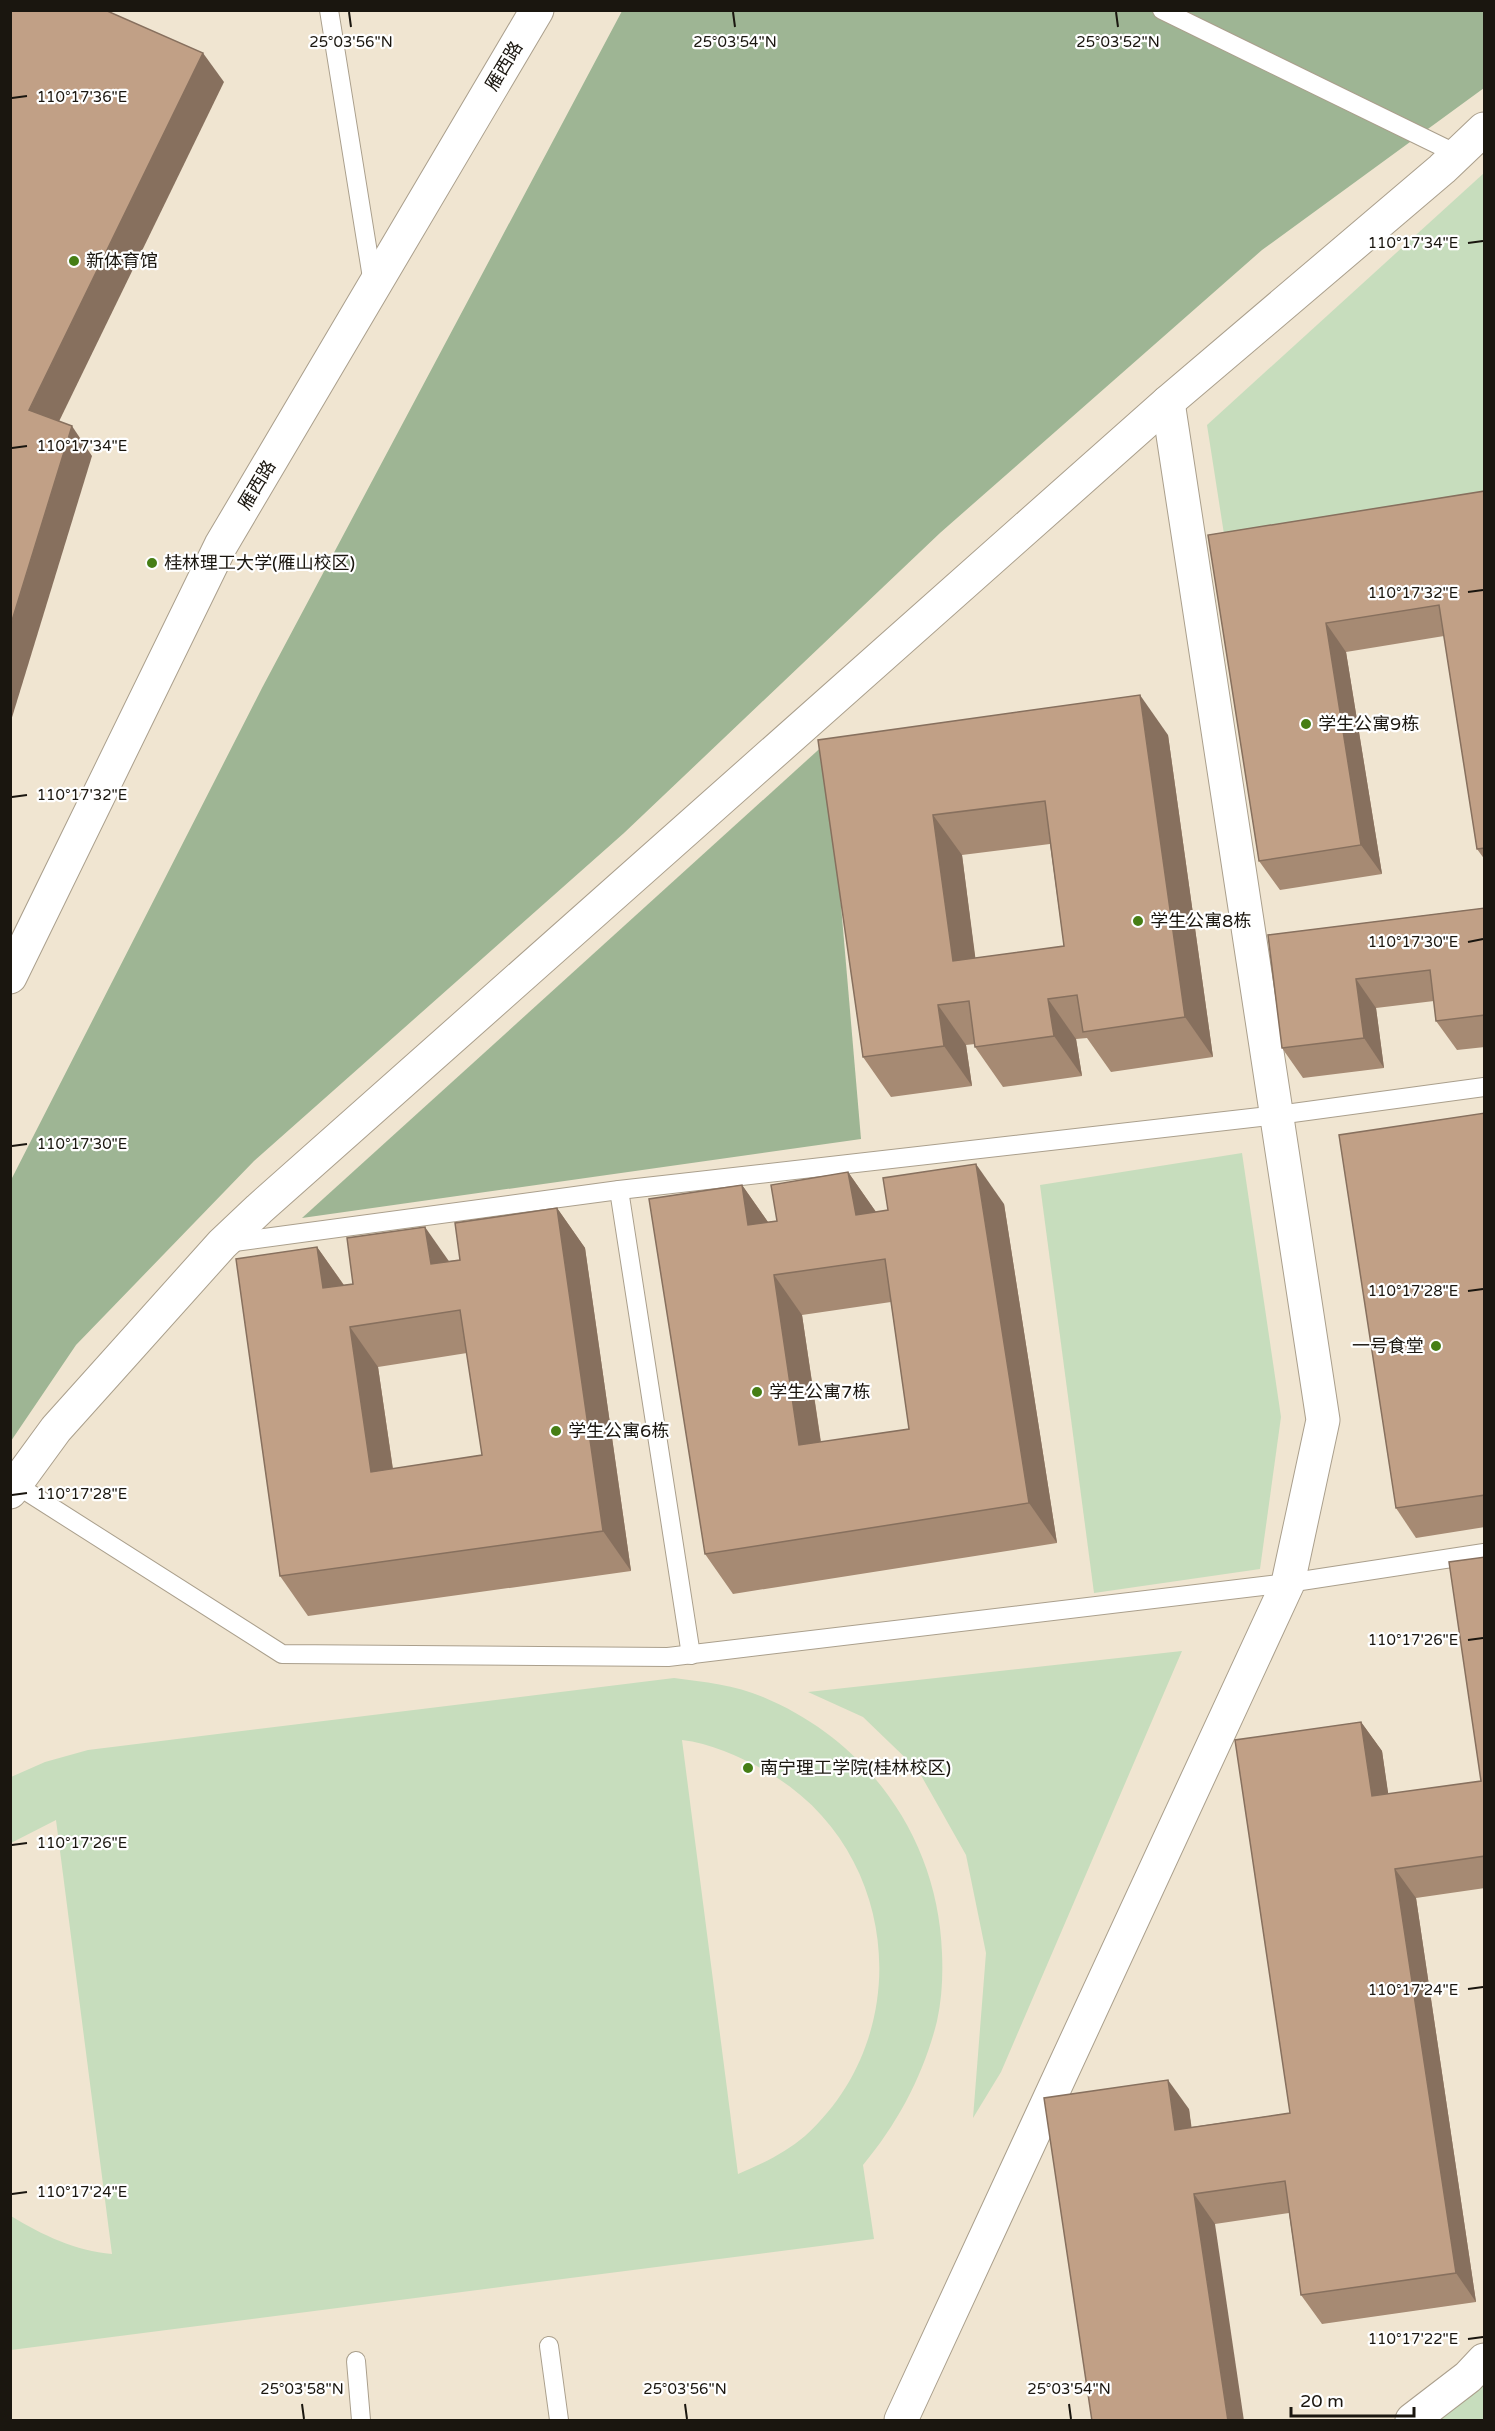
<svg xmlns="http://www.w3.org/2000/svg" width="1495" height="2431" viewBox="0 0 1495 2431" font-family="'Varela Round','Noto Sans SC',sans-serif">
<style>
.green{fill:#c7ddbd;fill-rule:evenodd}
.forest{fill:#9eb594}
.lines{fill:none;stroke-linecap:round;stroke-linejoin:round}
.service-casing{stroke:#aa9f8c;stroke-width:20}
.minor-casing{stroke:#aa9f8c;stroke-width:35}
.service{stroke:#fff;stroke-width:18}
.minor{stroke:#fff;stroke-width:33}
.wall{fill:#a68a73;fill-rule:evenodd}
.shaded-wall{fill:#87705e}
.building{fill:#c1a086;stroke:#87705e;stroke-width:1.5;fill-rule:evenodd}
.ticks{fill:none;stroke:#1a160f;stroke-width:2}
.poi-dot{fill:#467e15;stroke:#fff;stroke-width:2}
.labels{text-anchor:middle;stroke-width:4.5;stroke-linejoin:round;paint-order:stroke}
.street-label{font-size:18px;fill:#1a160f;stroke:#fff}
.poi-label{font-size:18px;fill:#1a160f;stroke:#fff;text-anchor:start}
.ticks-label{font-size:15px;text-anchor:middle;fill:#1a160f;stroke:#fff;stroke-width:4.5;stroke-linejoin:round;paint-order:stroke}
</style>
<rect width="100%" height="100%" fill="#f0e5d1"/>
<g class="green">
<path d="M1484,173V494L1226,547L1207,425Z"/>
<path d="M1242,1153L1281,1417L1260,1569L1094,1593L1040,1185Z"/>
<path d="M1182,1651L1001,2072L973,2118L986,1953L966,1855L918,1770L863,1717L808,1692Z"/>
<path d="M674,1678C704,1682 735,1685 763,1697C868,1741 938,1838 942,1953C943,1975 942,1999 937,2021C924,2074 898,2123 863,2165L874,2239L11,2350V2216C42,2235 76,2251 112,2254L56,1820L11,1843V1777L45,1762L88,1750ZM682,1740C710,1743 741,1757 766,1771C900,1847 918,2034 805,2136C785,2153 762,2164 738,2174Z"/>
<path d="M1484,2380V2420H1437Z"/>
</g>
<g class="forest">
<path d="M622,11H1484V88L1262,250L940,533L624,833L254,1161L76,1345L11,1441V1180L262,688Z"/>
<path d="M827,742L861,1139L302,1218Z"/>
</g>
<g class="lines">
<g class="service-casing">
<g id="service">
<path d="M329,10L373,284"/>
<path d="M1162,10L1457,154"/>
<path d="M619,1190L691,1655"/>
<path d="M227,1243L619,1190L1278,1115L1484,1087"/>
<path d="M15,1484L282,1654L668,1657L1288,1583L1484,1553"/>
<path d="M549,2346L559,2420"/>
<path d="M356,2361L361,2420"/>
</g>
</g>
<g class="minor-casing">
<g id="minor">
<path d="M10,977L221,545L537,10"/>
<path d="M10,1492L56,1429L222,1244L259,1209L1168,402L1442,169L1484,129"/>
<path d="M901,2420L1288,1583L1323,1420L1168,402"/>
<path d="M1412,2420L1468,2377L1484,2360"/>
</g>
</g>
<use href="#service" class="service"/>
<use href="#minor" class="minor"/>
</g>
<g class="wall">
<path d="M1485,491V860L1477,849L1444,636L1346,652L1382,874L1280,890L1259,861L1208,535Z"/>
<path d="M1168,735L1213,1057L1111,1072L1087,1038L1076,1039L1082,1076L1003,1087L975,1047V1044L966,1045L972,1086L891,1097L863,1057L818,740ZM1050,844L1064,946L975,958L962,855Z"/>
<path d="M1485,908V1047L1457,1050L1436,1021L1434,1001L1376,1008L1384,1068L1303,1078L1282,1048L1268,935Z"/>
<path d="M1485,1113V1527L1416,1538L1396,1508Z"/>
<path d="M848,1172L876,1212L1004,1204L1057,1543L733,1594L705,1554L742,1185L768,1222L777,1221ZM891,1302L909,1429L821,1442L802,1315Z"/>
<path d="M557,1208L585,1248L631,1571L308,1616L280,1576L317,1247L344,1285L353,1284L449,1261L460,1260ZM467,1353L482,1455L393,1469L378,1367Z"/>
<path d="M1485,1557V1888L1416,1898L1476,2302L1322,2324L1301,2295L1289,2213L1215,2224L1092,2421L1189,2109L1191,2127L1290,2113L1361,1722L1382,1751L1388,1794L1481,1781Z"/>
</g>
<g class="shaded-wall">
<path d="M203,53L224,82L50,440L29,410Z"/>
<path d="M72,426L92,456L10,724V627Z"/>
<path d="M1326,623L1346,652L1382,874L1361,845Z"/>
<path d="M1140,695L1168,735L1213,1057L1185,1017Z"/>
<path d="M933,815L962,855L981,1001L953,961Z"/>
<path d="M1356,979L1376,1008L1384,1068L1364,1038Z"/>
<path d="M1048,999L1076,1039L1082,1076L1054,1036Z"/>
<path d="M938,1005L966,1045L972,1086L944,1046Z"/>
<path d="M976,1164L1004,1204L1057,1543L1029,1503Z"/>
<path d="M848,1172L876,1212L856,1215Z"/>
<path d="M742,1185L770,1225H748Z"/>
<path d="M557,1208L585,1248L631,1571L603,1531Z"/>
<path d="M425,1227L453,1267L431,1264Z"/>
<path d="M317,1247L345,1287L323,1288Z"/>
<path d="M774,1275L802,1315L827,1485L799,1445Z"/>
<path d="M350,1327L378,1367L399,1512L371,1472Z"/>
<path d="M1361,1722L1382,1751L1393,1826L1372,1796Z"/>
<path d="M1395,1869L1416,1898L1476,2302L1456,2273Z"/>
<path d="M1168,2080L1189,2109L1196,2159L1175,2130Z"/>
<path d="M1194,2194L1215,2224L1244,2421H1228Z"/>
</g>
<g class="building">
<path d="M10,10H105L203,53L29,410L72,426L10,627Z"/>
<path d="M1485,491V848L1477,849L1439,605L1326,623L1361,845L1259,861L1208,535Z"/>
<path d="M1140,695L1185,1017L1083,1032L1077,995L1048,999L1054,1036L975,1047L969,1001L938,1005L944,1046L863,1057L818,740ZM1045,801L1064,946L953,961L933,815Z"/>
<path d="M1485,908V1015L1436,1021L1430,970L1356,979L1364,1038L1282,1048L1268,935Z"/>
<path d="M1485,1113V1495L1396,1508L1339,1135Z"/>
<path d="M976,1164L1029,1503L705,1554L649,1199L742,1185L748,1225L777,1221L771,1185L848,1172L856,1215L888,1210L883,1178ZM885,1259L909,1429L799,1445L774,1275Z"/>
<path d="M557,1208L603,1531L280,1576L236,1259L317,1247L323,1288L353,1284L347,1238L425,1227L431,1264L460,1260L455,1223ZM460,1310L482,1455L371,1472L350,1327Z"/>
<path d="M1485,1557V1856L1395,1869L1456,2273L1301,2295L1285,2181L1194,2194L1228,2421H1092L1044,2098L1168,2080L1175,2130L1290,2113L1235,1740L1361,1722L1372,1796L1481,1781L1449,1562Z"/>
</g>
<path class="ticks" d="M349,12L351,27M733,12L735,27M1116,12L1118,27M12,98L27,96M1468,243L1483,241M12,448L27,446M1468,592L1483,590M12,797L27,795M1468,942L1483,939M12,1146L27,1144M1468,1291L1483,1289M12,1495L27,1493M1468,1640L1483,1638M12,1845L27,1843M1468,1989L1483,1987M12,2194L27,2192M1468,2339L1483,2337M302,2404L304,2419M685,2404L687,2419M1069,2404L1071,2419"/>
<g class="poi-dot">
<circle cx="74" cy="261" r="6"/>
<circle cx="152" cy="563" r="6"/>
<circle cx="1306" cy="724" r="6"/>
<circle cx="1138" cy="921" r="6"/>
<circle cx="1436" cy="1346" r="6"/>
<circle cx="757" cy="1392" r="6"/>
<circle cx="556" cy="1431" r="6"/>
<circle cx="748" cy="1768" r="6"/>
</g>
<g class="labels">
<g class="street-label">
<text transform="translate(504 66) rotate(-59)" y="6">雁西路</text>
<text transform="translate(257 485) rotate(-59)" y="6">雁西路</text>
</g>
<g class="poi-label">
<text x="86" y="267">新体育馆</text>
<text x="164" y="569">桂林理工大学(雁山校区)</text>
<text x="1318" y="730">学生公寓9栋</text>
<text x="1150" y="927">学生公寓8栋</text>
<text x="1424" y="1352" text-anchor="end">一号食堂</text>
<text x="769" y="1398">学生公寓7栋</text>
<text x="568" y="1437">学生公寓6栋</text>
<text x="760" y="1774">南宁理工学院(桂林校区)</text>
</g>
</g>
<g class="ticks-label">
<text x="351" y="47">25°03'56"N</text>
<text x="735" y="47">25°03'54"N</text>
<text x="1118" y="47">25°03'52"N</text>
<text x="82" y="102">110°17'36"E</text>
<text x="1413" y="248">110°17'34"E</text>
<text x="82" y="451">110°17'34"E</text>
<text x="1413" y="598">110°17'32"E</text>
<text x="82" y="800">110°17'32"E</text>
<text x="1413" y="947">110°17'30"E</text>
<text x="82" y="1149">110°17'30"E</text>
<text x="1413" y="1296">110°17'28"E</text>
<text x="82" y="1499">110°17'28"E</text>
<text x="1413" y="1645">110°17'26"E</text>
<text x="82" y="1848">110°17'26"E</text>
<text x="1413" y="1995">110°17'24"E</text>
<text x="82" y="2197">110°17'24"E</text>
<text x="1413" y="2344">110°17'22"E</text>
<text x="302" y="2394">25°03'58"N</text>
<text x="685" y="2394">25°03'56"N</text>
<text x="1069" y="2394">25°03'54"N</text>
</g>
<rect width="1495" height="2431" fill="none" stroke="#1a160f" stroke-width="24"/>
<path d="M1291 2407v9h123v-9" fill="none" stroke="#1a160f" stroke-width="3"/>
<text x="1300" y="2407" font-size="18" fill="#1a160f" stroke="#ffffff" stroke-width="4.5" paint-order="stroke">20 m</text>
</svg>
